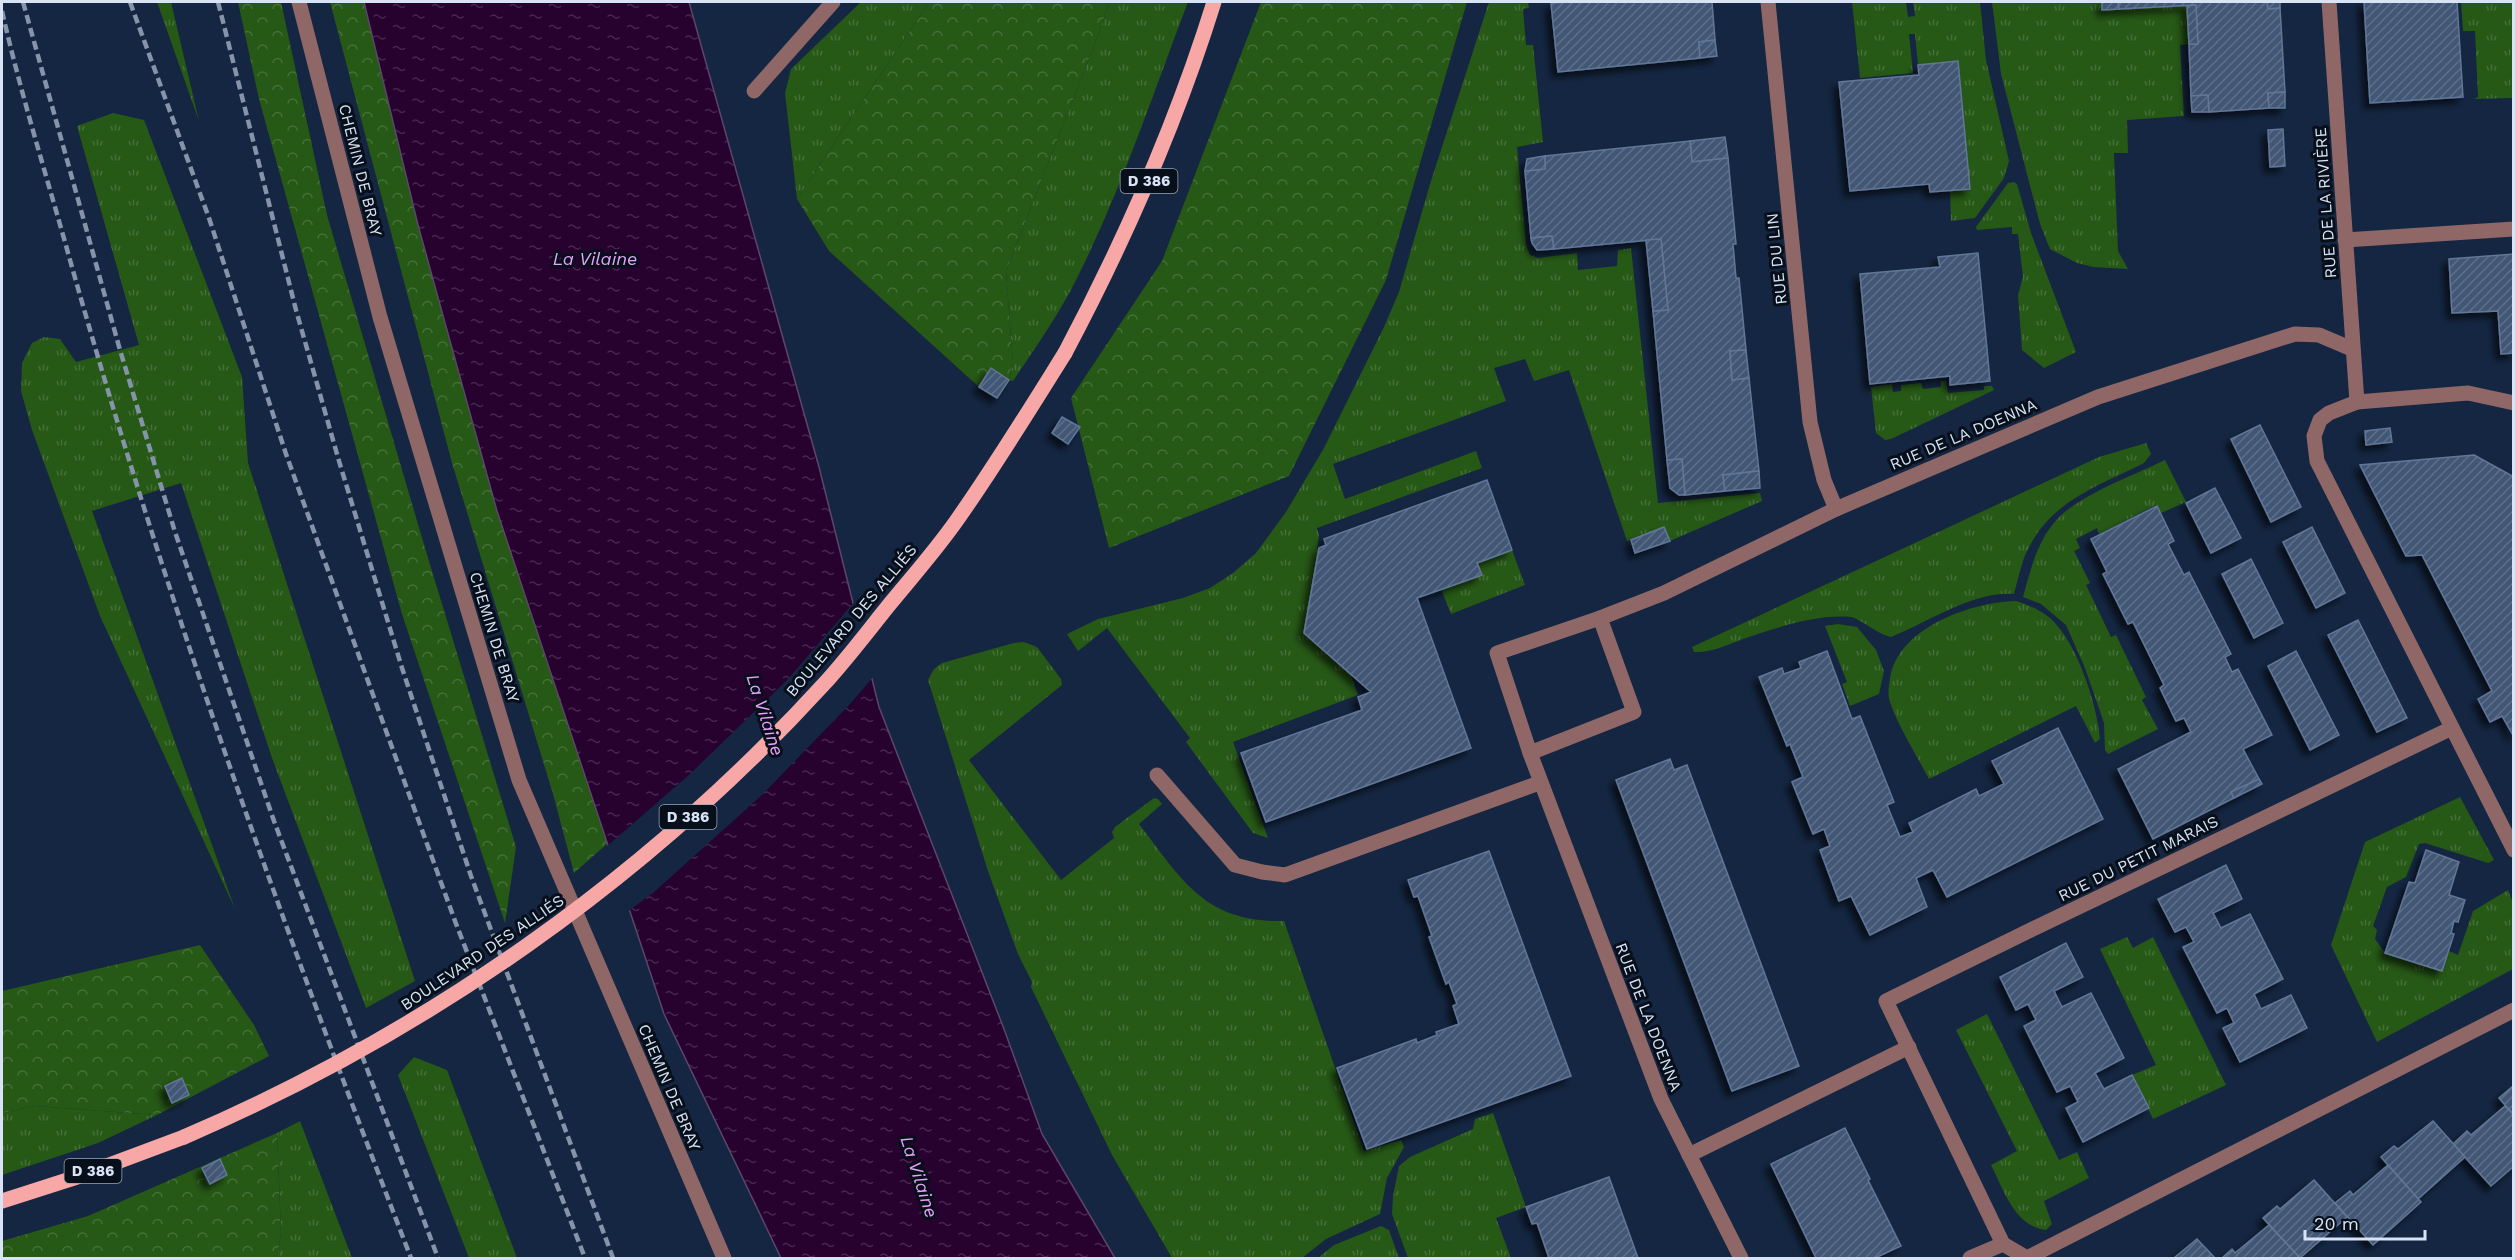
<svg xmlns="http://www.w3.org/2000/svg" width="2515" height="1260" viewBox="0 0 2515 1260" font-family="'Work Sans',sans-serif">
<style>
.grass{fill:url(#grass-tufts)}
.forest{fill:url(#forest-crowns)}
.water{fill:url(#water-ripples);stroke:#5c466b;stroke-width:1.5}
.pier{fill:#142641}
.building{fill:url(#building-hatch);stroke:#627798;stroke-width:1.5;filter:url(#shadow)}
.lines{fill:none;stroke-linecap:round;stroke-linejoin:round}
.minor{stroke:#8e6766;stroke-width:15}
.major{stroke:#f8a7a7;stroke-width:15}
.rail{stroke:#8694aa;stroke-width:4.5;stroke-dasharray:9 4.5;stroke-linecap:butt}
.major-bridge{stroke:#f8a7a7;stroke-width:15}
.labels{text-anchor:middle;stroke-width:6;stroke-linejoin:round;paint-order:stroke}
.shield{fill:#070f1b;stroke:#99a4b4;stroke-width:1.5}
.shield-label{font-size:15px;font-weight:bold;fill:#d8e4f6}
.street-label{font-size:16px;fill:#d8e4f6;stroke:#070f1b}
.water-label{font-size:18px;font-style:italic;fill:#eaa3fd;stroke:#070f1b}
</style>
<defs>
<pattern id="grass-tufts" width="24" height="20" patternUnits="userSpaceOnUse" patternTransform="scale(1.5)"><rect width="24" height="20" fill="#265816"/><path d="M3 7l-1-3M5 7V3M7 7l1-3M15 17l-1-3M17 17v-4M19 17l1-3" fill="none" stroke="#457038"/></pattern>
<pattern id="forest-crowns" width="20" height="18" patternUnits="userSpaceOnUse" patternTransform="scale(1.5)"><rect width="20" height="18" fill="#265816"/><path d="M2 6a3 3 0 1 1 6 0M12 15a3 3 0 1 1 6 0" fill="none" stroke="#457038"/></pattern>
<pattern id="water-ripples" width="26" height="14" patternUnits="userSpaceOnUse" patternTransform="scale(1.5)"><rect width="26" height="14" fill="#27022f"/><path d="M2 4q2-2 4 0t4 0M15 11q2-2 4 0t4 0" fill="none" stroke="#46274e"/></pattern>
<pattern id="building-hatch" width="6" height="6" patternUnits="userSpaceOnUse" patternTransform="scale(1.5)"><rect width="6" height="6" fill="#435776"/><path d="M-1 1l2-2M0 6l6-6M5 7l2-2" fill="none" stroke="#5d6f8a"/></pattern>
<filter id="shadow"><feDropShadow dx="-5.5" dy="5.5" stdDeviation="3" flood-color="#0009"/></filter>
</defs>
<rect width="100%" height="100%" fill="#142641"/>
<g class="grass">
<path d="M157,2H171L199,121Z"/>
<path d="M861,2H929L797,199L785,93L791,69Z"/>
<path d="M1109,2H1188C1153,94 1122,188 1078,276C1060,313 1036,347 1013,381L1009,380L1013,364L1006,271L1099,33Z"/>
<path d="M1489,2H1528L1529,8L1523,9L1526,45H1533L1543,142L1517,147L1526,245L1530,255L1538,258L1577,253L1578,270L1617,266L1618,250L1631,248L1658,503L1760,493L1762,501L1670,541L1664,527L1627,541L1569,370L1534,381L1525,359L1494,368L1506,401L1333,464L1345,499L1476,451L1482,468L1317,528L1319,536L1317,548L1342,624L1334,627L1358,695L1233,742L1268,838L1253,833L1186,742L1190,738L1107,628L1078,651L1067,634L1098,619L1183,598L1210,588L1233,573L1256,553L1286,512L1324,448L1384,327L1399,292L1430,184Z"/>
<path d="M1852,2H1906L1908,17L1915,16L1913,2H1980L1986,60L2009,161L2004,178L1975,218L1951,221L1950,190L1958,61L1918,65L1915,34H1909L1913,73L1860,78Z"/>
<path d="M1992,2H2102L2103,10L2187,6L2189,44L2180,45L2184,116L2127,120L2128,153H2114L2118,251L2128,269L2093,267L2077,263L2050,249L2040,224L2001,74Z"/>
<path d="M2461,2H2513V98L2474,99L2478,97L2475,31H2463Z"/>
<path d="M113,113L144,120L242,377L248,463L415,981L366,1008L272,758L181,483L92,511L235,909L100,616L32,430L21,391L22,363L32,343L44,337L60,339L76,362L139,345L77,126Z"/>
<path d="M2014,182L2017,184L2031,233L2076,352L2044,368L2022,350L2018,295L2023,277L2018,234H2012V227L1977,230L1976,227L2008,183Z"/>
<path d="M1941,381H1946L1948,393L1984,390V386H1992L1994,390L1891,439L1885,440L1876,433L1871,387L1892,384L1893,392L1901,391V385L1921,383L1923,389L1941,387Z"/>
<path d="M2146,443L2151,454L2144,463C2094,488 2047,502 2024,558C2020,570 2017,582 2014,594C1972,591 1929,622 1891,637C1877,634 1859,618 1851,617C1815,614 1776,628 1743,639C1727,645 1711,653 1694,652L1692,647L2099,457Z"/>
<path d="M2165,460L2186,502L2161,513L2156,505L2099,534L2097,528L2076,539L2080,548L2074,551L2090,583L2086,585L2111,637L2116,635L2146,697L2142,700L2158,729L2108,754L2105,750L2104,723L2085,668L2066,625L2041,604L2023,597C2030,572 2036,545 2053,524C2073,497 2135,475 2165,460Z"/>
<path d="M1512,550L1525,585L1451,614L1441,589L1482,575L1477,563Z"/>
<path d="M2016,601C2029,605 2040,610 2050,618C2077,642 2097,704 2100,739L2095,743L2076,706L1929,779C1917,756 1898,726 1890,702C1887,695 1889,686 1890,679C1897,628 1971,602 2016,601Z"/>
<path d="M1838,624L1857,627L1876,650L1884,671L1879,694L1850,706L1842,684L1847,682L1825,626Z"/>
<path d="M1024,642L1037,647L1061,679L1062,685L969,760L1061,880L1114,838L1112,832L1115,827L1154,798L1158,799L1162,804L1139,824C1182,880 1205,923 1284,921L1364,1151L1401,1140L1404,1147L1387,1178L1380,1214L1326,1239L1302,1258H1172L1112,1155L1031,987L1032,982L1018,954L988,871L928,680L934,669L942,663L1014,643Z"/>
<path d="M2460,797L2494,860L2488,863L2425,843L2419,844L2406,877L2387,887L2373,926L2377,930L2375,939L2385,953L2442,971L2449,951L2458,955L2473,911L2508,890L2513,903V969L2377,1042L2331,945L2365,842Z"/>
<path d="M2127,937L2133,948L2153,937L2226,1085L2153,1119L2132,1075L2156,1065L2100,949Z"/>
<path d="M1987,1014L2059,1160L2077,1152L2089,1178L2044,1201L2052,1224L2046,1230C2014,1226 2004,1190 1991,1165L2017,1151L1956,1030Z"/>
<path d="M414,1057L447,1070L517,1258H469L398,1075Z"/>
<path d="M35,1106L157,1115L98,1143L2,1175V1113Z"/>
<path d="M1493,1113L1526,1207L1496,1218L1511,1258H1408L1392,1214L1393,1196L1399,1166L1410,1157L1473,1129L1475,1119Z"/>
<path d="M300,1121L352,1258H277L281,1232L277,1133Z"/>
<path d="M1381,1226L1389,1230L1399,1258H1318L1334,1245Z"/>
</g>
<g class="forest">
<path d="M238,2H281L327,215L428,558L516,847L505,923L402,614L259,99Z"/>
<path d="M330,2H364L418,225L497,511L608,843L574,873L553,794L452,463Z"/>
<path d="M929,2H1109L1099,33L1006,271L1013,364L1009,380L991,369L979,387L829,251L797,199Z"/>
<path d="M1261,2H1467L1386,280L1289,476L1109,548L1071,398L1162,261Z"/>
<path d="M200,945L254,1025L269,1056L157,1115L35,1106L2,1113V991Z"/>
<path d="M277,1133L281,1232L277,1258H2V1241L88,1216Z"/>
</g>
<path class="water" d="M364,2H689L819,467L879,707L1004,1029L1042,1134L1115,1258H781L664,1014L497,511L418,225Z"/>
<path class="pier" d="M855,601L874,676L852,702L762,795L653,893L627,912L606,847L690,774L788,679Z"/>
<g class="building">
<path d="M1567,2H1712L1715,40L1699,42L1700,58L1558,72L1551,3Z"/>
<path d="M2102,2H2118L2119,9L2102,10Z"/>
<path d="M2118,2H2267L2268,9L2280,8L2285,92L2268,93L2269,108L2209,112L2208,95L2191,96L2189,44H2198L2196,5L2119,9Z"/>
<path d="M2267,2H2280V8L2268,9Z"/>
<path d="M2364,2H2457L2463,97L2370,103Z"/>
<path d="M2196,5L2198,44H2189L2187,6Z"/>
<path d="M1715,40L1717,56L1700,58L1699,42Z"/>
<path d="M1958,61L1970,189L1930,192L1929,184L1850,191L1839,82L1919,75L1918,65Z"/>
<path d="M2285,92V108H2269L2268,93Z"/>
<path d="M2208,95L2209,112H2192L2191,96Z"/>
<path d="M2283,129L2285,166L2270,167L2268,130Z"/>
<path d="M1725,137L1728,158L1692,162L1690,141Z"/>
<path d="M1690,141L1692,162L1728,158L1736,244H1733L1736,278H1739L1746,350L1730,351L1732,380L1749,378L1759,471L1723,475L1725,491L1685,495L1682,459L1667,460L1653,311L1668,310L1661,239L1554,249L1552,236L1531,238L1525,171L1545,169V156Z"/>
<path d="M1545,156V169L1525,171L1527,159Z"/>
<path d="M1552,236L1554,249L1537,250L1532,243L1531,238Z"/>
<path d="M1661,239L1668,310L1653,311L1646,240Z"/>
<path d="M1978,253L1990,381L1950,385V376L1870,384L1860,274L1940,267L1938,257Z"/>
<path d="M2514,254V353L2501,354L2498,311L2452,313L2449,259Z"/>
<path d="M1746,350L1749,378L1732,380L1730,351Z"/>
<path d="M991,368L1009,380L997,398L979,387Z"/>
<path d="M1062,417L1080,427L1068,444L1052,433Z"/>
<path d="M2260,425L2301,507L2271,522L2231,439Z"/>
<path d="M2390,428L2392,442L2366,445L2365,431Z"/>
<path d="M2474,455L2514,477V737L2502,716L2490,722L2478,699L2492,691L2422,555L2406,556L2360,465Z"/>
<path d="M1682,459L1685,495H1679L1670,488L1667,460Z"/>
<path d="M1759,471L1760,488L1725,491L1723,475Z"/>
<path d="M1487,480L1512,550L1477,563L1482,575L1417,598L1471,748L1266,822L1241,753L1362,710L1358,697L1371,692L1304,633L1319,548L1326,545L1324,539Z"/>
<path d="M2215,488L2241,538L2211,553L2186,503Z"/>
<path d="M2157,506L2174,541L2168,544L2184,575L2189,572L2231,654L2225,657L2232,672L2238,669L2272,735L2243,749L2259,779L2231,792L2234,798L2153,839L2118,769L2191,732L2184,718L2176,721L2160,688L2164,685L2133,622L2128,624L2103,574L2107,572L2091,539Z"/>
<path d="M1664,527L1670,541L1635,553L1631,540Z"/>
<path d="M2312,527L2345,593L2316,608L2283,542Z"/>
<path d="M2251,559L2283,623L2254,638L2222,574Z"/>
<path d="M2358,620L2407,718L2377,732L2328,635Z"/>
<path d="M1827,651L1852,719L1860,716L1894,802L1887,805L1900,837L1913,832L1909,823L1976,789L1979,796L2004,784L1992,761L2058,728L2103,819L1947,897L1933,870L1916,878L1927,907L1870,935L1851,896L1839,901L1820,850L1830,846L1824,829L1813,834L1792,782L1803,777L1790,744L1787,746L1759,677L1782,668L1784,674L1801,668L1799,662Z"/>
<path d="M2296,651L2339,735L2310,750L2268,666Z"/>
<path d="M1670,759L1674,770L1687,765L1799,1066L1732,1091L1616,780Z"/>
<path d="M2259,779L2262,784L2234,798L2231,792Z"/>
<path d="M2426,850L2459,862L2449,895L2465,900L2458,922L2454,921L2451,933L2454,934L2442,971L2385,953L2409,882L2415,883Z"/>
<path d="M1489,851L1571,1076L1367,1149L1337,1068L1416,1039L1417,1043L1437,1035L1436,1032L1459,1024L1453,1006L1457,1004L1449,982L1446,984L1429,937L1432,936L1418,896L1414,897L1408,880Z"/>
<path d="M2226,865L2242,899L2213,913L2221,928L2250,914L2283,979L2254,994L2261,1009L2291,995L2307,1028L2240,1062L2223,1028L2234,1023L2227,1008L2217,1013L2183,947L2194,942L2186,927L2175,932L2158,899Z"/>
<path d="M2066,943L2083,977L2054,991L2062,1007L2091,993L2124,1058L2095,1073L2104,1089L2132,1075L2149,1108L2083,1142L2066,1108L2078,1102L2070,1086L2057,1092L2024,1026L2036,1020L2028,1004L2016,1010L2000,977Z"/>
<path d="M182,1078L189,1095L172,1103L165,1086Z"/>
<path d="M2512,1087L2514,1088V1115L2499,1098Z"/>
<path d="M2505,1106L2514,1115V1166L2491,1186L2453,1144L2467,1131L2471,1135Z"/>
<path d="M2433,1121L2465,1157L2418,1199L2381,1157L2394,1146L2398,1149Z"/>
<path d="M1845,1128L1870,1179L1868,1180L1901,1246L1875,1258H1816L1771,1164Z"/>
<path d="M220,1159L227,1175L210,1184L202,1168Z"/>
<path d="M2388,1165L2421,1202L2373,1245L2335,1203L2350,1191L2353,1195Z"/>
<path d="M1609,1177L1638,1258H1549L1537,1223L1532,1224L1526,1207Z"/>
<path d="M2314,1180L2347,1217L2300,1258L2263,1218L2277,1206L2280,1209Z"/>
<path d="M2269,1225L2300,1258H2222L2232,1249L2235,1253Z"/>
<path d="M2197,1239L2215,1258H2174Z"/>
</g>
<g class="lines">
<g class="minor">
<path d="M299,2L380,317L519,780L724,1258"/>
<path d="M1768,2L1810,422L1824,480L1836,509"/>
<path d="M2329,2L2357,402"/>
<path d="M754,91L833,2"/>
<path d="M2345,240L2514,229"/>
<path d="M2514,403L2468,393L2357,402L2329,413L2320,420L2314,436L2317,461L2514,850"/>
<path d="M1600,618L1664,593L1836,509L2098,397L2295,334L2319,335L2352,349"/>
<path d="M1600,618L1634,712L1530,753L1497,653Z"/>
<path d="M1530,753L1661,1099L1741,1258"/>
<path d="M1157,775L1235,865L1262,872L1285,875L1539,783"/>
<path d="M1689,1155L1909,1047"/>
<path d="M2003,1244L1886,1001L2039,926L2452,728"/>
<path d="M1970,1258L2003,1244L2027,1258L2514,1010"/>
</g>
<g class="major">
<path d="M1065,353C1125,240 1176,124 1214,2"/>
<path d="M2,1201L77,1177L184,1137"/>
</g>
<g class="rail">
<path d="M23,2L120,350L175,532L274,821L438,1258"/>
<path d="M130,2L209,218L286,454L381,717L455,921L585,1258"/>
<path d="M218,2L296,310L339,461L402,668L471,876L613,1258"/>
<path d="M2,11C21,95 47,177 70,260C165,598 284,930 411,1258"/>
</g>
<path class="major-bridge" d="M184,1137C426,1033 646,879 824,684C847,659 868,631 889,605C912,577 936,550 957,520C995,466 1030,409 1065,353"/>
</g>
<g class="labels">
<g class="shield">
<rect x="1120.5" y="169" width="57" height="24" rx="4.5"/>
<rect x="659.5" y="805" width="57" height="24" rx="4.5"/>
<rect x="64.5" y="1159" width="57" height="24" rx="4.5"/>
</g>
<g class="shield-label">
<text x="1149" y="186">D 386</text>
<text x="688" y="822">D 386</text>
<text x="93" y="1176">D 386</text>
</g>
<g class="street-label">
<text transform="translate(361 170) rotate(76)" y="6">CHEMIN DE BRAY</text>
<text transform="translate(2325 203) rotate(-94)" y="6">RUE DE LA RIVIÈRE</text>
<text transform="translate(1776 259) rotate(-96)" y="6">RUE DU LIN</text>
<text transform="translate(1963 434) rotate(-23)" y="6">RUE DE LA DOENNA</text>
<text transform="translate(851 620) rotate(-50)" y="6">BOULEVARD DES ALLIÉS</text>
<text transform="translate(495 637) rotate(73)" y="6">CHEMIN DE BRAY</text>
<text transform="translate(2138 858) rotate(-26)" y="6">RUE DU PETIT MARAIS</text>
<text transform="translate(482 952) rotate(-34)" y="6">BOULEVARD DES ALLIÉS</text>
<text transform="translate(1649 1017) rotate(69)" y="6">RUE DE LA DOENNA</text>
<text transform="translate(670 1087) rotate(67)" y="6">CHEMIN DE BRAY</text>
</g>
<g class="water-label">
<text x="595" y="265">La Vilaine</text>
<text transform="translate(765 715) rotate(72)" y="6">La Vilaine</text>
<text transform="translate(919 1177) rotate(72)" y="6">La Vilaine</text>
</g>
</g>
<rect width="2515" height="1260" fill="none" stroke="#d8e4f6" stroke-width="6"/>
<path d="M2305 1230v9h120v-9" fill="none" stroke="#d8e4f6" stroke-width="3"/>
<text x="2314" y="1230" font-size="18" fill="#d8e4f6" stroke="#070f1b" stroke-width="4.5" paint-order="stroke">20 m</text>
</svg>
